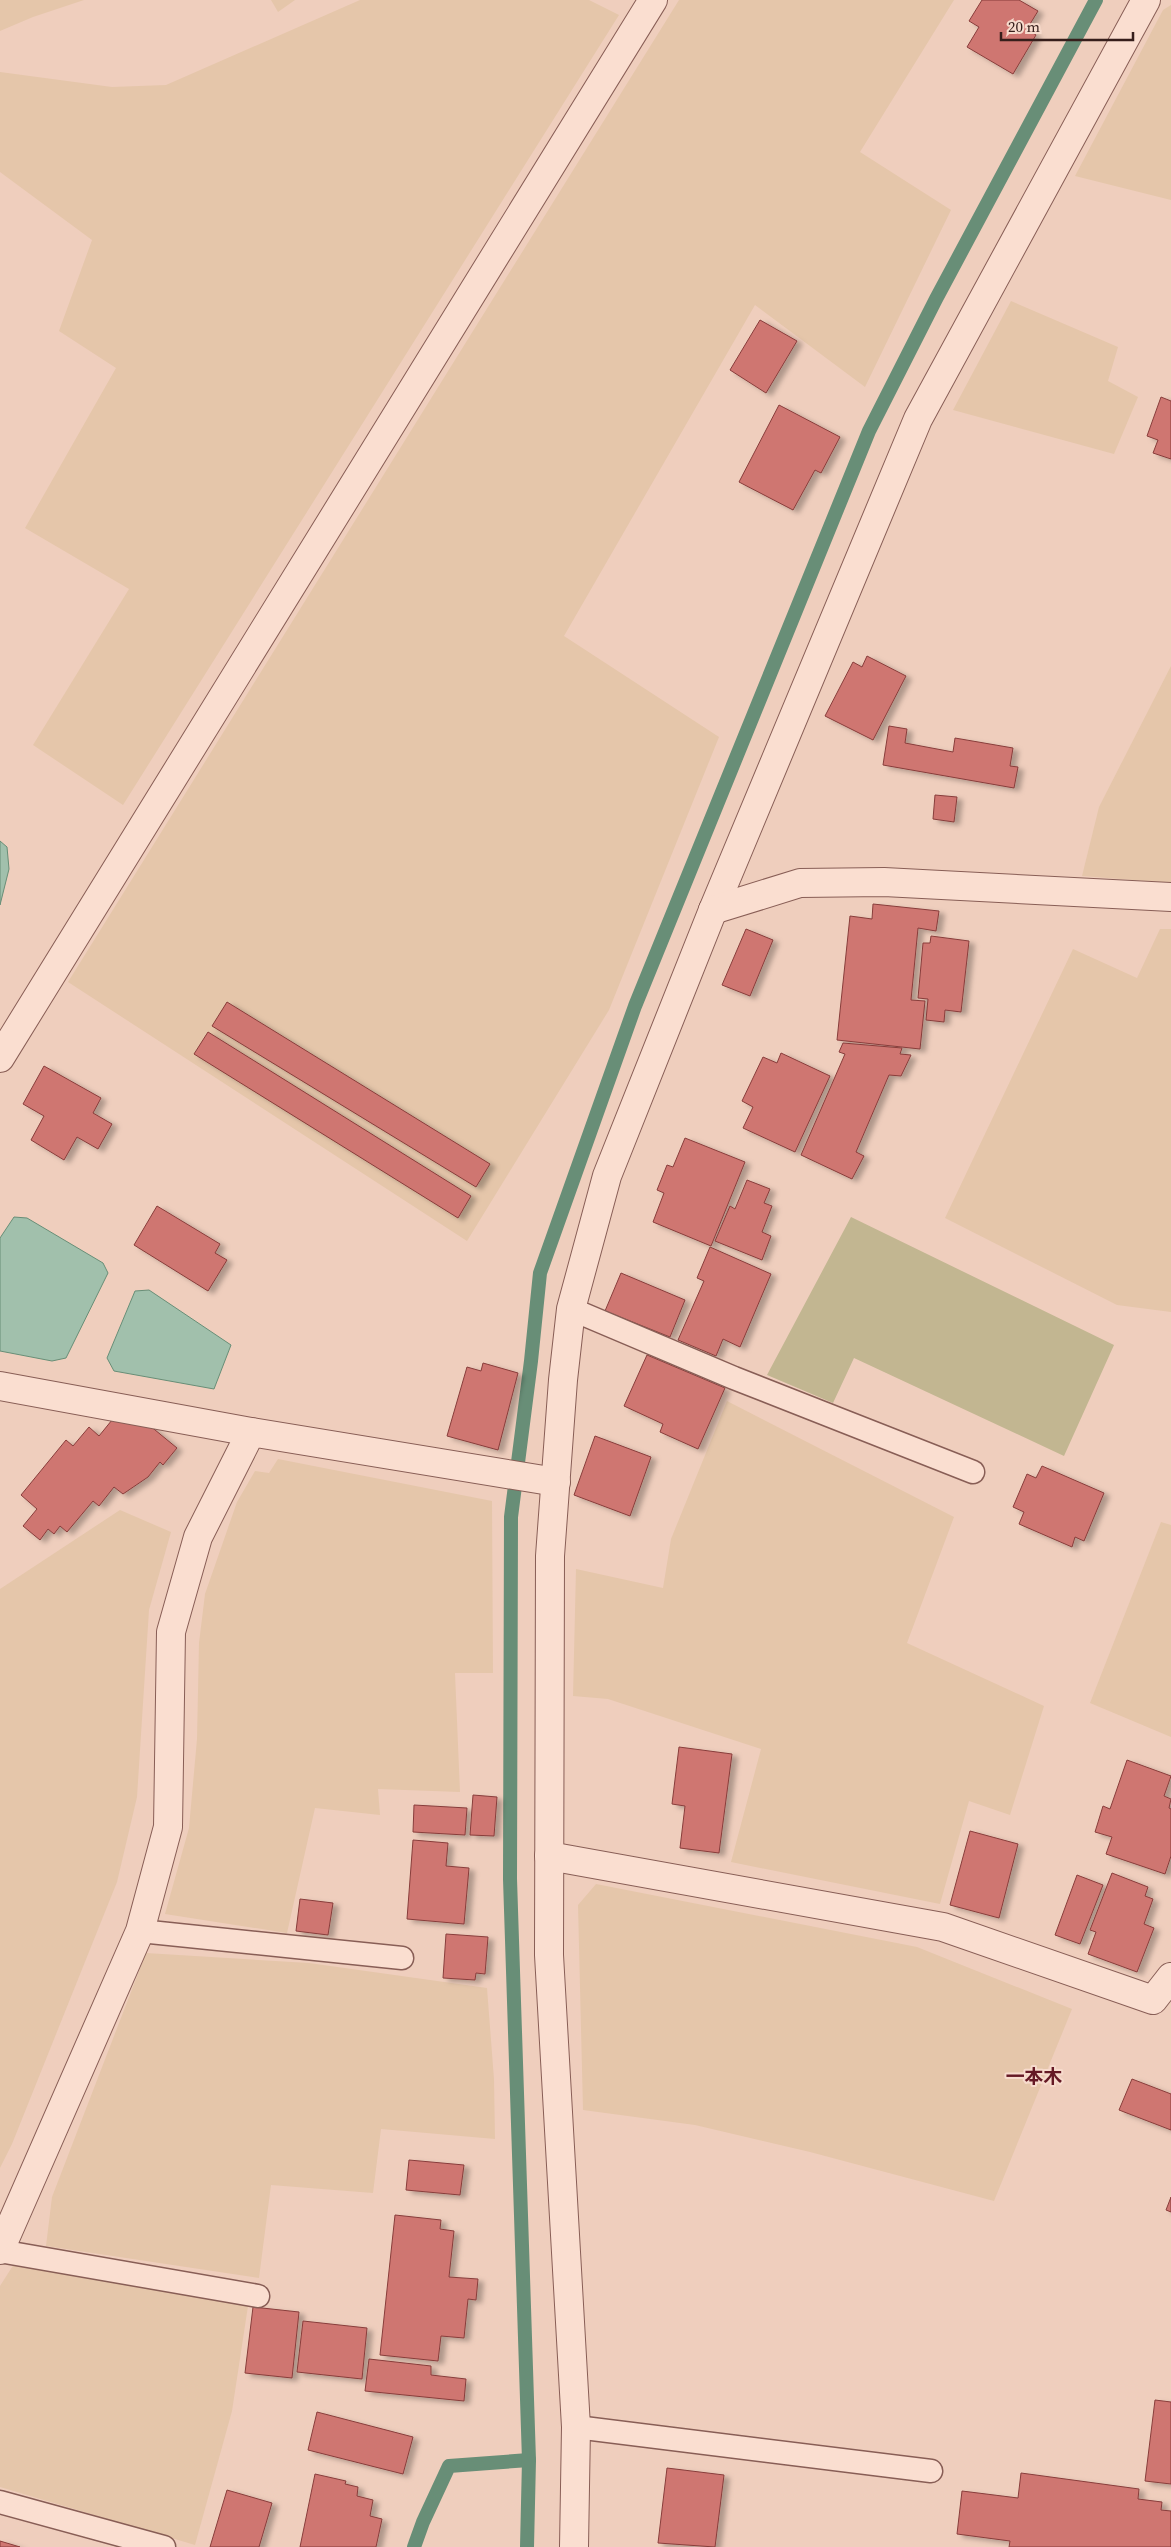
<svg xmlns="http://www.w3.org/2000/svg" width="1171" height="2547" viewBox="0 0 1171 2547" font-family="'Source Serif 4','Noto Sans JP',serif">
<style>
.farmland{fill:#e5c6aa}
.cemetery{fill:#c2b691}
.water{fill:#a1c0ac;stroke:#688e77}
.lines{fill:none;stroke-linecap:round;stroke-linejoin:round}
.stream{stroke:#688e77;stroke-width:14}
.building{fill:#cf7671;stroke:#883d3b;filter:url(#shadow)}
.service-casing{stroke:#885e56;stroke-width:25}
.minor-casing{stroke:#885e56;stroke-width:30}
.tertiary-casing{stroke:#885e56;stroke-width:30}
.service{stroke:#faded0;stroke-width:22}
.minor{stroke:#faded0;stroke-width:28}
.tertiary{stroke:#faded0;stroke-width:28}
.labels{text-anchor:middle;stroke-width:4;stroke-linejoin:round;paint-order:stroke}
.quarter-label{font-size:19px;font-weight:bold;fill:#651925;stroke:#f7dbcd}
</style>
<defs>
<filter id="shadow"><feDropShadow dx="5.5" dy="3" stdDeviation="2.5" flood-color="#0004"/></filter>
</defs>
<rect width="100%" height="100%" fill="#efcebd"/>
<g class="farmland">
<path d="M0,0H84L33,17L0,31Z"/>
<path d="M271,0H295L278,12Z"/>
<path d="M360,0H589L619,15L123,805L33,745L129,589L25,528L116,368L59,331L92,240L0,172V72L112,87L166,85Z"/>
<path d="M679,0H954L860,152L951,210L865,387L755,305L564,636L719,737L609,1010L467,1241L68,982Z"/>
<path d="M1171,5V200L1075,176L1163,10Z"/>
<path d="M1011,301L1118,347L1108,381L1138,397L1114,454L953,410Z"/>
<path d="M1171,666V883L1082,876L1099,807Z"/>
<path d="M1160,929H1171V1312L1117,1305L945,1218L1073,949L1137,978Z"/>
<path d="M727,1401L954,1517L907,1643L1044,1706L1010,1815L969,1801L940,1904L731,1862L761,1749L608,1699L573,1696L576,1569L663,1588L671,1539Z"/>
<path d="M278,1459L492,1501L493,1673H455L460,1792L378,1789L380,1815L315,1808L287,1933L165,1914L189,1828L197,1739L199,1643L205,1594L237,1502L255,1471L269,1473Z"/>
<path d="M120,1510L171,1532L149,1610L137,1797L117,1882L12,2144L0,2168V1589Z"/>
<path d="M1161,1522L1171,1525V1737L1090,1703Z"/>
<path d="M596,1884L917,1947L1072,2009L994,2201L810,2152L695,2125L583,2110L578,1905Z"/>
<path d="M146,1953L309,1963L487,1988L494,2079L495,2139L381,2129L373,2193L271,2185L259,2278L46,2246L52,2197Z"/>
<path d="M14,2264L248,2306L232,2411L195,2545L0,2487V2286Z"/>
</g>
<path class="cemetery" d="M851,1217L1114,1345L1064,1456L854,1358L833,1403L767,1375Z"/>
<g class="water">
<path d="M0,841L7,847L9,869L0,905Z"/>
<path d="M14,1217L27,1218L103,1263L108,1273L66,1358L52,1361L0,1351V1238Z"/>
<path d="M149,1290L231,1345L214,1389L114,1371L107,1358L135,1291Z"/>
</g>
<g class="lines">
<g class="stream">
<path d="M414,2547L423,2522L449,2466L529,2460"/>
<path d="M527,2547L529,2460L510,1879L511,1517L531,1361L540,1273L635,1006L869,431L936,299L1096,0"/>
</g>
</g>
<g class="building">
<path d="M982,0H1019L1038,11L1027,29L1036,35L1013,74L967,47L979,27L969,21Z"/>
<path d="M760,320L797,341L766,393L730,370Z"/>
<path d="M1161,397L1171,401V459L1153,453L1158,440L1147,436Z"/>
<path d="M779,405L840,437L821,473L815,470L793,510L739,482Z"/>
<path d="M867,656L906,676L873,740L825,716L853,662L862,667Z"/>
<path d="M889,726L907,729L905,743L953,752L955,738L1013,748L1010,766L1018,767L1014,788L883,765Z"/>
<path d="M935,795L957,797L954,822L933,819Z"/>
<path d="M873,904L939,911L936,931L918,928L911,1000L925,1001L920,1049L837,1040L850,916L872,919Z"/>
<path d="M746,929L773,940L750,996L722,985Z"/>
<path d="M931,936L969,941L961,1012L945,1010L944,1022L926,1020L928,999L918,998L923,943H930Z"/>
<path d="M227,1002L490,1164L476,1187L212,1026Z"/>
<path d="M208,1032L471,1196L458,1218L194,1054Z"/>
<path d="M843,1043L902,1048L900,1054L911,1055L901,1076L889,1075L856,1152L864,1156L852,1179L801,1155L845,1054L839,1052Z"/>
<path d="M781,1053L830,1076L795,1152L743,1128L753,1107L742,1101L763,1057L777,1063Z"/>
<path d="M44,1066L101,1098L93,1113L112,1124L98,1149L77,1137L64,1160L31,1140L44,1116L23,1104Z"/>
<path d="M685,1138L745,1162L711,1246L653,1222L664,1193L657,1190L667,1165L673,1167Z"/>
<path d="M747,1180L770,1189L764,1203L772,1206L762,1232L771,1236L762,1260L715,1241L730,1206L735,1209Z"/>
<path d="M157,1206L220,1244L215,1253L227,1260L208,1291L134,1245Z"/>
<path d="M710,1247L771,1274L740,1347L723,1339L716,1356L678,1340L704,1281L697,1278Z"/>
<path d="M621,1273L685,1300L670,1337L605,1311Z"/>
<path d="M647,1355L725,1388L698,1449L660,1432L663,1424L624,1406Z"/>
<path d="M483,1363L518,1373L498,1450L447,1436L467,1367L481,1371Z"/>
<path d="M112,1420L149,1425L177,1448L163,1465L160,1462L148,1477L123,1494L114,1487L99,1506L93,1501L67,1532L60,1526L54,1534L48,1529L40,1540L23,1526L37,1509L21,1495L66,1440L73,1446L89,1427L99,1436Z"/>
<path d="M595,1436L651,1457L630,1516L574,1495Z"/>
<path d="M1042,1466L1104,1493L1084,1541L1075,1537L1072,1547L1019,1524L1024,1512L1013,1507L1027,1474L1036,1478Z"/>
<path d="M679,1747L732,1754L719,1853L680,1848L685,1806L672,1804Z"/>
<path d="M1127,1760L1171,1776L1164,1796L1171,1799L1169,1808L1171,1809V1856L1165,1874L1106,1854L1112,1837L1095,1832L1103,1806L1110,1809Z"/>
<path d="M473,1795L497,1797L494,1836L470,1835Z"/>
<path d="M414,1805L467,1808L465,1835L413,1832Z"/>
<path d="M970,1831L1018,1844L999,1918L950,1905Z"/>
<path d="M413,1840L448,1843L446,1866L469,1868L464,1924L407,1919Z"/>
<path d="M1112,1873L1148,1887L1145,1896L1153,1899L1144,1924L1154,1928L1137,1972L1088,1954L1096,1932L1090,1930Z"/>
<path d="M1077,1875L1103,1885L1080,1944L1055,1935Z"/>
<path d="M300,1899L333,1903L328,1935L296,1931Z"/>
<path d="M446,1934L488,1937L485,1974L476,1973L475,1980L443,1978Z"/>
<path d="M1132,2079L1171,2094V2130L1119,2110Z"/>
<path d="M409,2160L464,2165L460,2195L406,2190Z"/>
<path d="M1171,2197V2212L1166,2210Z"/>
<path d="M395,2215L441,2220L440,2229L454,2231L449,2277L478,2279L476,2300L468,2299L464,2338L441,2336L438,2361L380,2355Z"/>
<path d="M253,2307L299,2312L292,2378L245,2373Z"/>
<path d="M303,2321L367,2328L362,2379L297,2372Z"/>
<path d="M369,2359L431,2366V2375L466,2379L464,2401L365,2391Z"/>
<path d="M1155,2400L1171,2402V2484L1145,2481Z"/>
<path d="M317,2412L413,2437L403,2474L308,2450Z"/>
<path d="M667,2468L724,2475L715,2547L658,2543Z"/>
<path d="M1021,2473L1139,2489L1138,2499L1162,2502L1161,2510L1171,2511V2547H1009L1010,2541L957,2534L962,2491L1018,2498Z"/>
<path d="M315,2474L346,2481L345,2484L358,2487L357,2496L373,2500L370,2516L382,2519L376,2547H300Z"/>
<path d="M227,2490L272,2503L259,2547H210Z"/>
<path d="M0,2541L20,2547H0Z"/>
</g>
<g class="lines">
<g class="service-casing">
<g id="service">
<path d="M571,1309L734,1378L973,1472"/>
<path d="M140,1931L402,1958"/>
<path d="M0,2251L258,2296"/>
<path d="M576,2427L931,2471"/>
<path d="M0,2502L164,2547"/>
</g>
</g>
<g class="minor-casing">
<g id="minor">
<path d="M713,910L918,419L1146,0"/>
<path d="M713,910L800,883L884,882L1171,897"/>
<path d="M0,1058L653,0"/>
<path d="M0,1386L251,1432"/>
<path d="M549,1856L943,1927L1153,2000L1171,1977"/>
<path d="M0,2250L140,1931L168,1827L171,1632L198,1537L251,1432L556,1482"/>
</g>
</g>
<g class="tertiary-casing">
<path id="tertiary" d="M574,2547L576,2427L549,1955L550,1556L563,1380L571,1309L607,1176L713,910"/>
</g>
<use href="#service" class="service"/>
<use href="#minor" class="minor"/>
<use href="#tertiary" class="tertiary"/>
</g>
<g class="labels">
<g class="quarter-label">
<text x="1034" y="2083">一本木</text>
</g>
</g>
<path d="M1001 32v8h132v-8" fill="none" stroke="#361e1b" stroke-width="2.5"/>
<text x="1008" y="32" font-size="15" fill="#361e1b" stroke="#f7dbcd" stroke-width="4" paint-order="stroke">20 m</text>
</svg>
